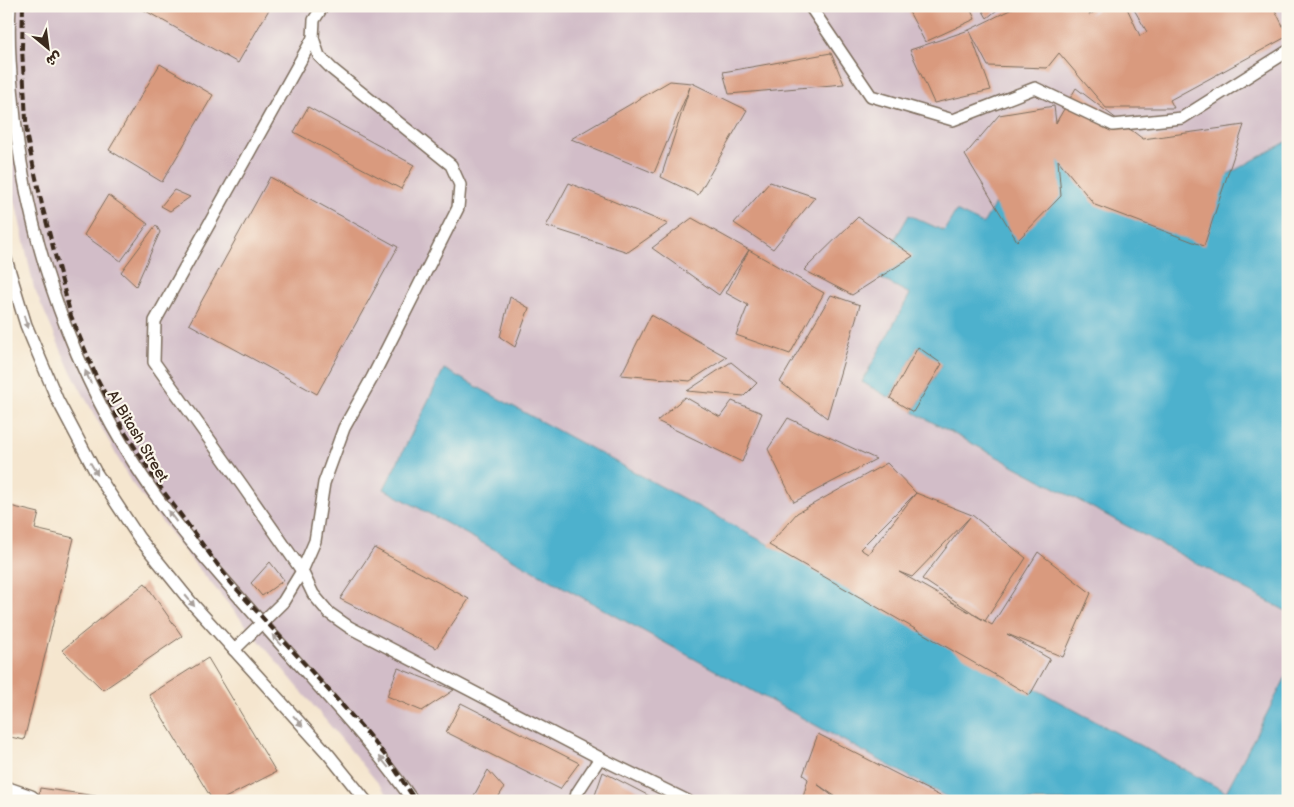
<svg xmlns="http://www.w3.org/2000/svg" width="1294" height="807" viewBox="0 0 1294 807" font-family="'Balsamiq Sans','Playpen Sans Arabic',sans-serif">
<style>
.industrial{fill:#d2bdc8}
.water{fill:#4eb1cd;stroke:#446e76}
.building{fill:#d99a7e}
.lines{fill:none;stroke-linecap:round;stroke-linejoin:round}
.service-casing{stroke:#7c6c5c;stroke-width:14}
.minor-casing{stroke:#7c6c5c;stroke-width:25}
.service{stroke:#fff;stroke-width:11}
.minor{stroke:#fff;stroke-width:22}
.rail{stroke:#3b2a1e;stroke-width:4;stroke-dasharray:8 4;stroke-linecap:butt}
.oneway{fill:#a79f9a}
.labels{text-anchor:middle;stroke-width:4.5;stroke-linejoin:round;paint-order:stroke}
.street-label{font-size:15px;fill:#3b2a1e;stroke:#fbf7ec}
</style>
<rect width="100%" height="100%" fill="#fbf7ec"/>
<filter id="ink" filterUnits="userSpaceOnUse"><feTurbulence type="fractalNoise" baseFrequency=".02" numOctaves="2"/><feDisplacementMap in="SourceGraphic" scale="10" xChannelSelector="R" yChannelSelector="G"/><feConvolveMatrix kernelMatrix="1 2 1 2 8 2 1 2 1" color-interpolation-filters="sRGB"/></filter>
<filter id="wash" filterUnits="userSpaceOnUse"><feTurbulence type="fractalNoise" baseFrequency=".0096" numOctaves="4" result="noise"/><feDisplacementMap in="SourceGraphic" scale="20" xChannelSelector="R" yChannelSelector="G"/><feGaussianBlur stdDeviation="1.12" result="paint"/><feColorMatrix in="noise" values="0 0 0 0 0 0 0 0 0 0 0 0 0 0 0 0 0 1.4 0 .05"/><feComposite in="paint" operator="in"/></filter>
<g filter="url(#wash)">
<rect width="100%" height="100%" fill="#f5e6cf"/>
<path class="industrial" d="M6,6H1288V141L1181,200L1041,125L983,224L945,231L909,215L910,294L862,381L890,398L918,346L943,365L914,413L1288,612V673L1222,801H393L190,558L131,482L69,368L34,288L7,163Z"/>
<g class="water">
<path d="M1041,124L1181,200L1288,141V612L913,412L942,365L918,347L890,398L862,382L910,294L874,275L909,215L944,231L956,211L983,224Z"/>
<path d="M444,369L1226,792L1288,673V801H954L384,489Z"/>
</g>
<g id="blocks">
<g class="building">
<path d="M137,6H271L238,63Z"/>
<path d="M906,6H969L975,19L925,42Z"/>
<path d="M980,6H1002L987,18Z"/>
<path d="M1018,6H1096L1089,15L1105,6H1126L1140,36L1147,32L1132,6H1273L1288,36L1170,100L1174,108H1106L1059,53L1047,68L988,66L969,30Z"/>
<path d="M969,30L991,90L934,103L910,50Z"/>
<path d="M831,53L844,84L729,94L723,72Z"/>
<path d="M160,64L213,95L162,182L109,150Z"/>
<path d="M670,81L692,83L747,110L698,195L661,177L690,87L654,173L571,139Z"/>
<path d="M1076,88L1143,139L1244,125L1204,246L1095,205L1058,160L1061,196L1017,241L965,155L999,115L1054,106L1056,123Z"/>
<path d="M308,107L414,165L401,189L294,132Z"/>
<path d="M270,177L398,247L317,394L189,324Z"/>
<path d="M770,182L815,197L773,249L734,223Z"/>
<path d="M569,183L668,224L628,252L546,226Z"/>
<path d="M174,190L190,197L170,211L161,206Z"/>
<path d="M108,195L148,224L121,261L84,235Z"/>
<path d="M858,217L913,256L852,295L804,270Z"/>
<path d="M692,218L749,250L719,295L652,248Z"/>
<path d="M156,225L160,232L136,286L121,272Z"/>
<path d="M749,250L824,293L790,354L736,335L748,305L726,293Z"/>
<path d="M831,295L860,305L827,418L780,382Z"/>
<path d="M510,297L529,308L515,347L500,337Z"/>
<path d="M651,315L727,357L690,381L621,375Z"/>
<path d="M918,347L942,364L913,412L890,398Z"/>
<path d="M731,362L757,383L744,396L687,391Z"/>
<path d="M685,397L720,417L732,401L762,413L742,462L657,421Z"/>
<path d="M788,418L876,459L794,502L768,449Z"/>
<path d="M887,463L916,493L860,549L868,554L916,493L972,515L1026,558L985,621L922,579L970,517L912,577L899,572L992,625L1038,552L1091,593L1063,657L1007,634L1050,659L1030,695L769,545L797,513Z"/>
<path d="M6,505L39,513L35,529L74,538L24,740L6,736Z"/>
<path d="M374,548L469,599L436,648L340,599Z"/>
<path d="M270,562L284,580L262,596L251,583Z"/>
<path d="M145,583L182,636L103,690L62,650Z"/>
<path d="M208,658L276,772L219,801H213L149,695Z"/>
<path d="M398,668L454,690L422,711L387,696Z"/>
<path d="M461,703L579,763L560,789L446,732Z"/>
<path d="M818,734L950,801H842L817,784L839,801H802L808,779L803,775Z"/>
<path d="M488,770L504,788L496,801H471Z"/>
<path d="M603,772L659,801H593Z"/>
<path d="M40,788L103,797L102,801H38Z"/>
</g>
</g>
</g>
<g filter="url(#ink)">
<use href="#blocks" fill-opacity="0" stroke="#7c6c5c" stroke-width="1"/>
<g class="lines">
<g class="service-casing">
<g id="service">
<path d="M10,6C8,37 10,68 13,98C26,254 86,413 185,534C226,584 270,632 313,680C348,719 383,758 413,801"/>
<path d="M810,6L871,96L953,120L1035,88L1113,125L1182,118L1288,51"/>
<path d="M313,38L155,321L154,362L242,485L302,571L313,594L329,613L349,627L600,758L688,801"/>
<path d="M6,259L26,325L57,399L95,471L139,538L190,601L329,755L366,801"/>
<path d="M234,650L283,602L302,571L315,541L324,483L344,428L372,378L458,208L460,185L451,165L332,69L319,56L313,38L314,20L323,6"/>
<path d="M575,801L577,793L600,758"/>
</g>
</g>
<g class="minor-casing">
<path id="minor" d="M6,793L29,801"/>
</g>
<use href="#service" class="service"/>
<use href="#minor" class="minor"/>
<path class="rail" d="M23,6L22,48L27,138L43,209L71,316L96,376L122,427L158,484L231,583L361,726L388,759L416,801"/>
</g>
<defs><path id="oneway-solid" d="M-6-.8H1V-3.2L6.5 0L1 3.2V.8H-6Z" transform="scale(1.25)"/></defs>
<g class="oneway">
<use href="#oneway-solid" transform="translate(26 322) rotate(71)"/>
<use href="#oneway-solid" transform="translate(88 377) rotate(-114)"/>
<use href="#oneway-solid" transform="translate(94 469) rotate(60)"/>
<use href="#oneway-solid" transform="translate(172 516) rotate(-126)"/>
<use href="#oneway-solid" transform="translate(190 601) rotate(50)"/>
<use href="#oneway-solid" transform="translate(277 640) rotate(-132)"/>
<use href="#oneway-solid" transform="translate(298 721) rotate(48)"/>
<use href="#oneway-solid" transform="translate(384 762) rotate(-129)"/>
</g>
</g>
<g class="labels">
<g class="street-label">
<text transform="translate(138 436) rotate(59)" y="5">Al Bitash Street</text>
</g>
</g>
<rect width="1294" height="807" fill="none" stroke="#fbf7ec" stroke-width="25"/>
<g transform="translate(48 48) rotate(151)" stroke="#fbf7ec" stroke-width="4" paint-order="stroke">
<path d="M0-4L9 19L0 12L-9 19Z" fill="#3b2a1e"/>
<text y="-8" font-size="14" font-weight="bold" text-anchor="middle" fill="#3b2a1e">ش</text>
</g>
</svg>
